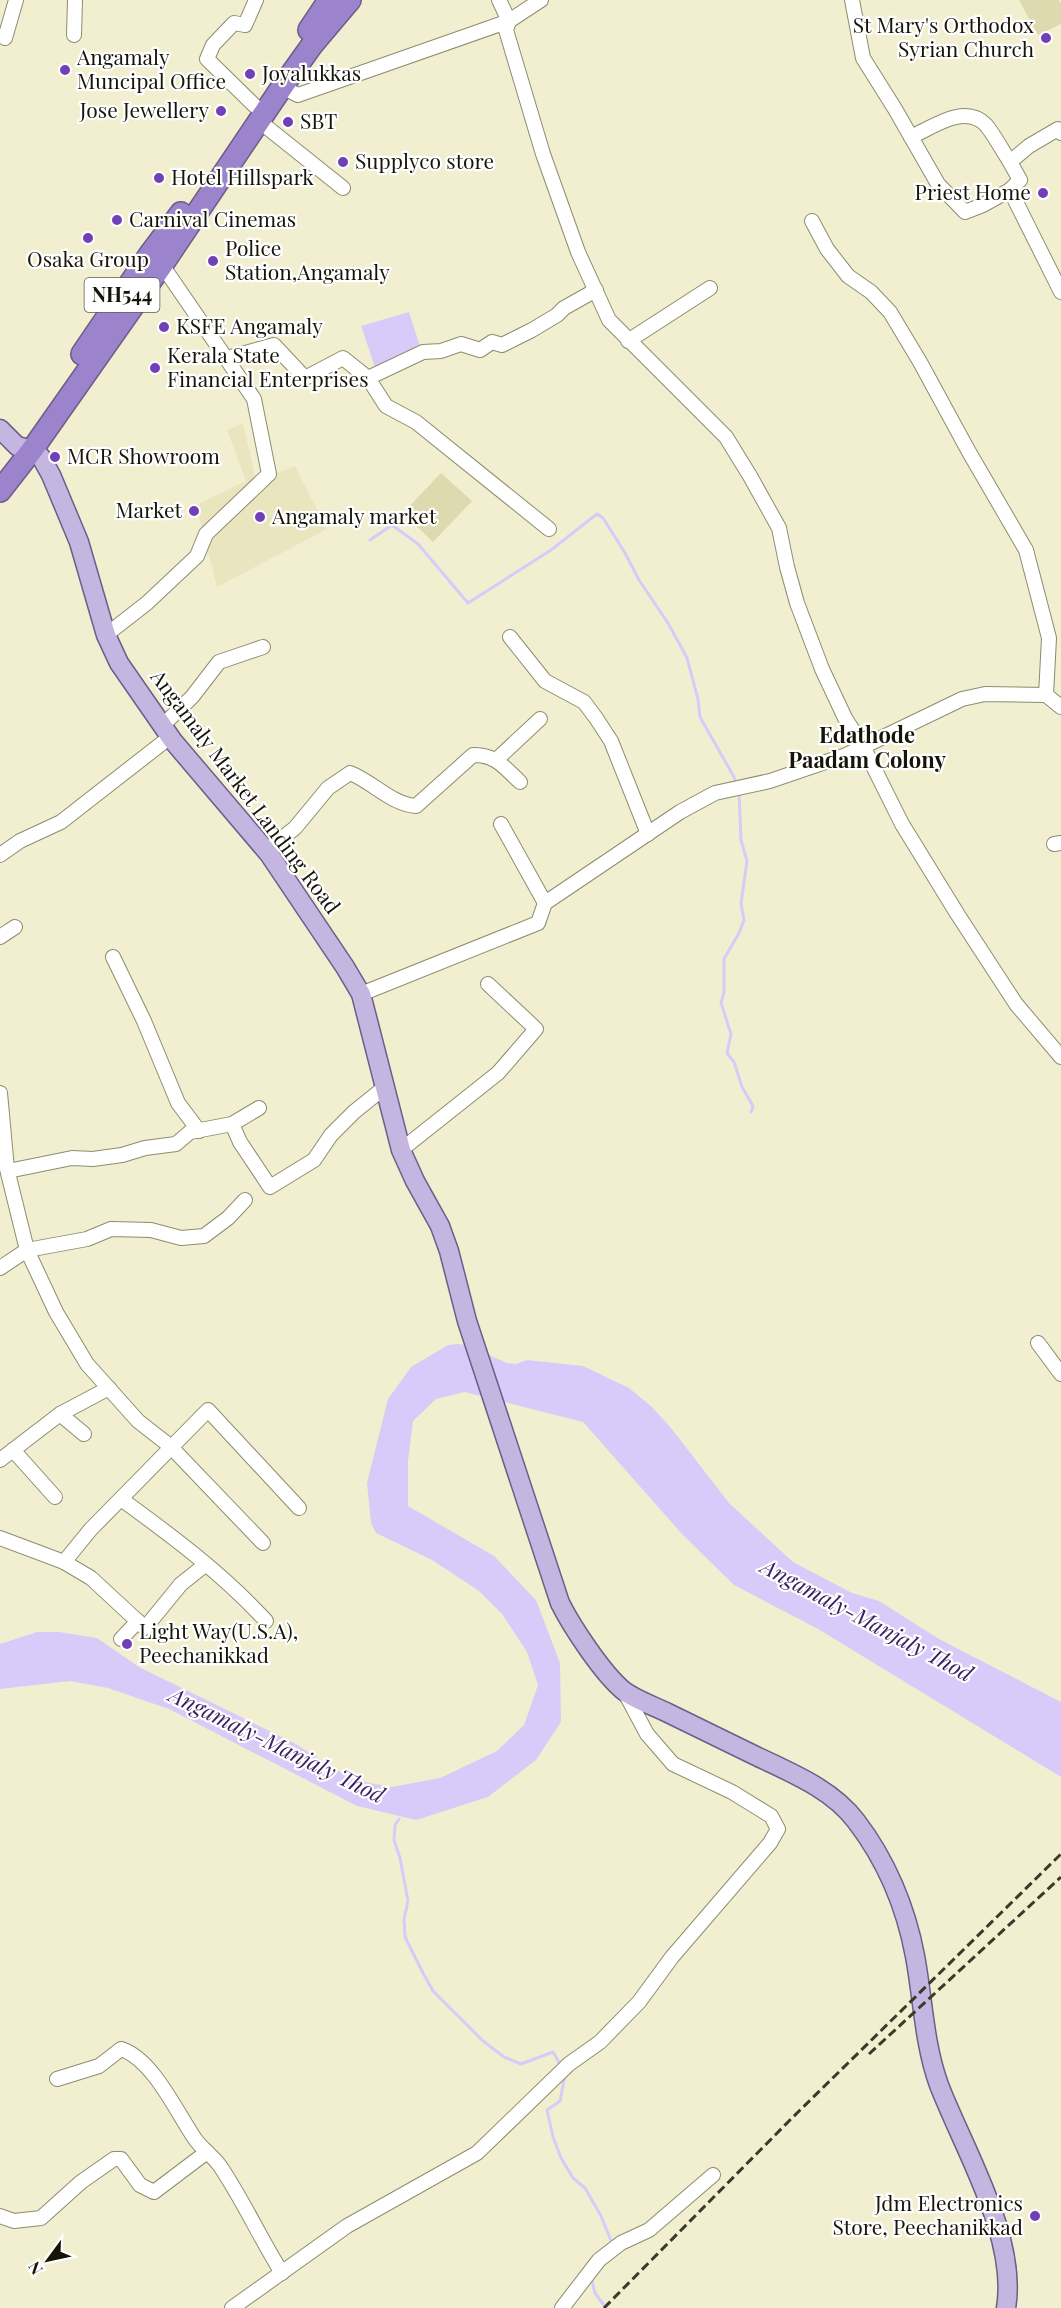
<svg xmlns="http://www.w3.org/2000/svg" width="1061" height="2308" viewBox="0 0 1061 2308" font-family="'Playfair Display',serif">
<style>
.built{fill:#e9e6bf}
.green{fill:#dcdaae}
.water{fill:#d9cbf9}
.lines{fill:none;stroke-linecap:round;stroke-linejoin:round}
.stream{stroke:#d9cbf9;stroke-width:3}
.minor-casing{stroke:#8e8c6f;stroke-width:16}
.major-casing{stroke:#6d5d89;stroke-width:21}
.highway-casing{stroke:#6d5d89;stroke-width:24}
.minor{stroke:#fff;stroke-width:14}
.major{stroke:#c4b5e1;stroke-width:18}
.highway{stroke:#9c84cd;stroke-width:21}
.rail{stroke:#3a392a;stroke-width:3;stroke-dasharray:9 4.5;stroke-linecap:butt}
.poi-dot{fill:#7140b7;stroke:#fff;stroke-width:2}
.labels{text-anchor:middle;stroke-width:4.5;stroke-linejoin:round;paint-order:stroke}
.shield{fill:#fff;stroke:#5c5b54;stroke-width:1.5}
.shield-label{font-size:20px;font-weight:bold;fill:#16150a}
.poi-label{font-size:21px;fill:#16150a;stroke:#fff;text-anchor:start}
.street-label{font-size:21px;fill:#16150a;stroke:#fff}
.neighbourhood-label{font-size:22px;font-weight:bold;fill:#16150a;stroke:#fff}
.water-label{font-size:22px;font-style:italic;fill:#3a1f61;stroke:#fff}
</style>
<rect width="100%" height="100%" fill="#f1efd0"/>
<path class="built" d="M243,423L256,481L295,466L327,529L217,587L196,505L246,481L227,430Z"/>
<g class="green">
<path d="M1019,0H1059L1061,4V24L1038,35Z"/>
<path d="M441,473L472,501L433,542L403,513Z"/>
</g>
<g class="water">
<path d="M409,312L420,346L376,370L361,326Z"/>
<path d="M457,1344L466,1345L507,1363L516,1364L527,1360L583,1366L629,1388L652,1407L671,1428L729,1503L793,1562L852,1593L879,1601L939,1639L1061,1702V1777L818,1629L734,1585L682,1534L583,1422L465,1392L436,1399L413,1421L408,1461V1506L494,1556L536,1600L560,1663L561,1722L536,1760L488,1797L416,1820L357,1806L169,1709L108,1688L70,1681L0,1689V1644L37,1632H59L97,1638L139,1667L294,1743L353,1780L392,1787L440,1778L497,1751L524,1725L538,1685L527,1652L502,1614L479,1591L432,1560L376,1533L371,1523L367,1483L388,1399L411,1367L448,1345Z"/>
</g>
<g class="lines">
<g class="stream">
<path d="M370,540L392,525L418,544L468,603L551,550L597,514L603,518L625,553L639,580L668,623L687,658L698,699L700,717L734,777L737,785"/>
<path d="M739,792L741,840L747,861L741,904L744,920L739,933L724,959V992L721,1003L731,1034L727,1053L734,1062L742,1087L753,1106L751,1112"/>
<path d="M399,1819L395,1825L394,1840L400,1858L408,1901L404,1919L405,1937L423,1973L433,1991L482,2040L504,2057L521,2064L553,2052L561,2066"/>
<path d="M565,2075L560,2101L547,2110L553,2137L561,2158L573,2178L585,2188L601,2216L612,2243"/>
<path d="M591,2277L595,2293L606,2308"/>
</g>
<g class="minor-casing">
<g id="minor">
<path d="M499,0L509,21L506,30L543,154L578,252L609,320L726,437L750,476L779,528L787,567L797,603L822,669L845,718L863,746L902,824L958,915L1016,1004L1061,1057"/>
<path d="M852,0L863,58L895,109L938,184L965,212L983,205L1010,190L1061,292"/>
<path d="M74,35L75,0"/>
<path d="M5,38L16,0"/>
<path d="M282,87L298,95L509,21L541,0"/>
<path d="M255,106L207,59L213,45L234,23L245,25L256,0"/>
<path d="M259,121L343,188"/>
<path d="M911,137C933,127 965,103 986,125C995,136 1002,150 1010,162"/>
<path d="M1010,190L1020,180L1010,162L1029,146L1058,129L1061,133"/>
<path d="M812,221L827,249L848,276L871,292L890,312L920,362L969,452L1026,550L1049,638L1046,695"/>
<path d="M628,341L710,288"/>
<path d="M227,358L274,345L305,378L343,358L368,378L423,352L441,351L461,344L480,350L492,342L502,345L532,330L557,315L564,308L596,290"/>
<path d="M368,378L386,406L416,422L549,529"/>
<path d="M106,635L147,603L197,556L206,534L269,474L254,399L162,265"/>
<path d="M510,637L545,681L584,702L596,718L611,741L648,834"/>
<path d="M162,726L192,697L219,662L263,647"/>
<path d="M496,760L540,719"/>
<path d="M501,824L545,903"/>
<path d="M1054,844L1061,843"/>
<path d="M265,851L295,828L328,788L350,773C373,782 391,804 416,806L473,755C495,754 505,768 520,782"/>
<path d="M0,855L20,841L61,822L170,737"/>
<path d="M0,937L15,927"/>
<path d="M113,957L144,1021L178,1103L199,1131"/>
<path d="M361,994L538,923L545,903L680,812L715,793L770,781L846,755L962,699L985,694L1046,695L1061,707"/>
<path d="M0,1093L7,1169L27,1250L56,1312L87,1364L138,1421L170,1446L263,1543"/>
<path d="M232,1124L240,1142L270,1187L314,1160L331,1135L354,1112L385,1087"/>
<path d="M401,1150L498,1073L536,1029L488,984"/>
<path d="M8,1171L72,1158L93,1159L122,1155L145,1148L176,1144L190,1132L232,1124L259,1108"/>
<path d="M0,1268L27,1250L87,1239L111,1229L151,1230L181,1238L204,1236L228,1218L245,1200"/>
<path d="M1038,1343L1061,1374"/>
<path d="M60,1414L109,1388"/>
<path d="M13,1450L55,1497"/>
<path d="M0,1460L60,1414L84,1434"/>
<path d="M121,1499C172,1536 223,1574 266,1621"/>
<path d="M0,1538L64,1562L91,1578L145,1628L181,1584L205,1565"/>
<path d="M64,1562L91,1529L208,1410L299,1508"/>
<path d="M121,1639L138,1621"/>
<path d="M57,2079L99,2066L121,2049C153,2059 177,2113 195,2139C202,2149 213,2156 220,2166C243,2200 260,2238 282,2273"/>
<path d="M0,2216L14,2221L41,2218L81,2182L114,2159H121L140,2185L154,2192L207,2152"/>
<path d="M232,2308L347,2226L477,2153L569,2064L600,2042L639,2002L672,1957L770,1843L778,1829L771,1816L732,1792L673,1764L647,1734L624,1691"/>
<path d="M562,2308L599,2260L621,2243L649,2230L713,2175"/>
</g>
</g>
<g class="major-casing">
<path id="major" d="M0,429L17,446L32,450L41,457L51,475L79,542L106,635L119,663L173,741L269,854L345,967L361,994L401,1150L415,1181L440,1226L449,1251L467,1321L560,1603C572,1627 603,1674 624,1691C636,1700 654,1706 668,1713C697,1727 725,1741 754,1755C789,1772 831,1788 856,1821C886,1860 906,1908 915,1956C923,1999 924,2044 939,2085C964,2150 1018,2238 1006,2308"/>
</g>
<g class="highway-casing">
<g id="highway">
<path d="M309,30L329,0"/>
<path d="M82,354L150,254L181,213"/>
<path d="M0,491L32,450L162,265L282,87L312,45L350,0"/>
</g>
</g>
<use href="#minor" class="minor"/>
<use href="#major" class="major"/>
<use href="#highway" class="highway"/>
<g class="rail">
<path d="M869,2054L1061,1877"/>
<path d="M604,2308L792,2118L1061,1854"/>
</g>
</g>
<g class="poi-dot">
<circle cx="1046" cy="38" r="6"/>
<circle cx="65" cy="70" r="6"/>
<circle cx="250" cy="74" r="6"/>
<circle cx="221" cy="111" r="6"/>
<circle cx="288" cy="122" r="6"/>
<circle cx="343" cy="162" r="6"/>
<circle cx="159" cy="178" r="6"/>
<circle cx="1043" cy="193" r="6"/>
<circle cx="117" cy="220" r="6"/>
<circle cx="88" cy="238" r="6"/>
<circle cx="213" cy="261" r="6"/>
<circle cx="164" cy="327" r="6"/>
<circle cx="155" cy="368" r="6"/>
<circle cx="55" cy="457" r="6"/>
<circle cx="194" cy="511" r="6"/>
<circle cx="260" cy="517" r="6"/>
<circle cx="127" cy="1644" r="6"/>
<circle cx="1035" cy="2216" r="6"/>
</g>
<g class="labels">
<rect class="shield" x="84.5" y="278" width="75" height="34" rx="4.5"/>
<g class="shield-label">
<text x="122" y="302">NH544</text>
</g>
<g class="poi-label">
<text x="1034" y="33" text-anchor="end">St Mary's Orthodox<tspan x="1034" dy="24">Syrian Church</tspan></text>
<text x="77" y="65">Angamaly<tspan x="77" dy="24">Muncipal Office</tspan></text>
<text x="262" y="81">Joyalukkas</text>
<text x="209" y="118" text-anchor="end">Jose Jewellery</text>
<text x="300" y="129">SBT</text>
<text x="355" y="169">Supplyco store</text>
<text x="171" y="185">Hotel Hillspark</text>
<text x="1031" y="200" text-anchor="end">Priest Home</text>
<text x="129" y="227">Carnival Cinemas</text>
<text x="225" y="256">Police<tspan x="225" dy="24">Station,Angamaly</tspan></text>
<text x="88" y="267" text-anchor="middle">Osaka Group</text>
<text x="176" y="334">KSFE Angamaly</text>
<text x="167" y="363">Kerala State<tspan x="167" dy="24">Financial Enterprises</tspan></text>
<text x="67" y="464">MCR Showroom</text>
<text x="182" y="518" text-anchor="end">Market</text>
<text x="272" y="524">Angamaly market</text>
<text x="139" y="1639">Light Way(U.S.A),<tspan x="139" dy="24">Peechanikkad</tspan></text>
<text x="1023" y="2211" text-anchor="end">Jdm Electronics<tspan x="1023" dy="24">Store, Peechanikkad</tspan></text>
</g>
<g class="street-label">
<text transform="translate(245 792) rotate(53)" y="7">Angamaly Market Landing Road</text>
</g>
<g class="neighbourhood-label">
<text x="867" y="743">Edathode<tspan x="867" dy="25">Paadam Colony</tspan></text>
</g>
<g class="water-label">
<text transform="translate(867 1620) rotate(28)" y="8">Angamaly-Manjaly Thod</text>
<text transform="translate(277 1745) rotate(26)" y="8">Angamaly-Manjaly Thod</text>
</g>
</g>
<g transform="translate(48 2260) rotate(237)" stroke="#ffffff" stroke-width="4.5" paint-order="stroke">
<path d="M0-4.5L10 22L0 15L-10 22Z" fill="#16150a"/>
<text y="-9" font-size="16" font-weight="bold" text-anchor="middle" fill="#16150a">N</text>
</g>
</svg>
